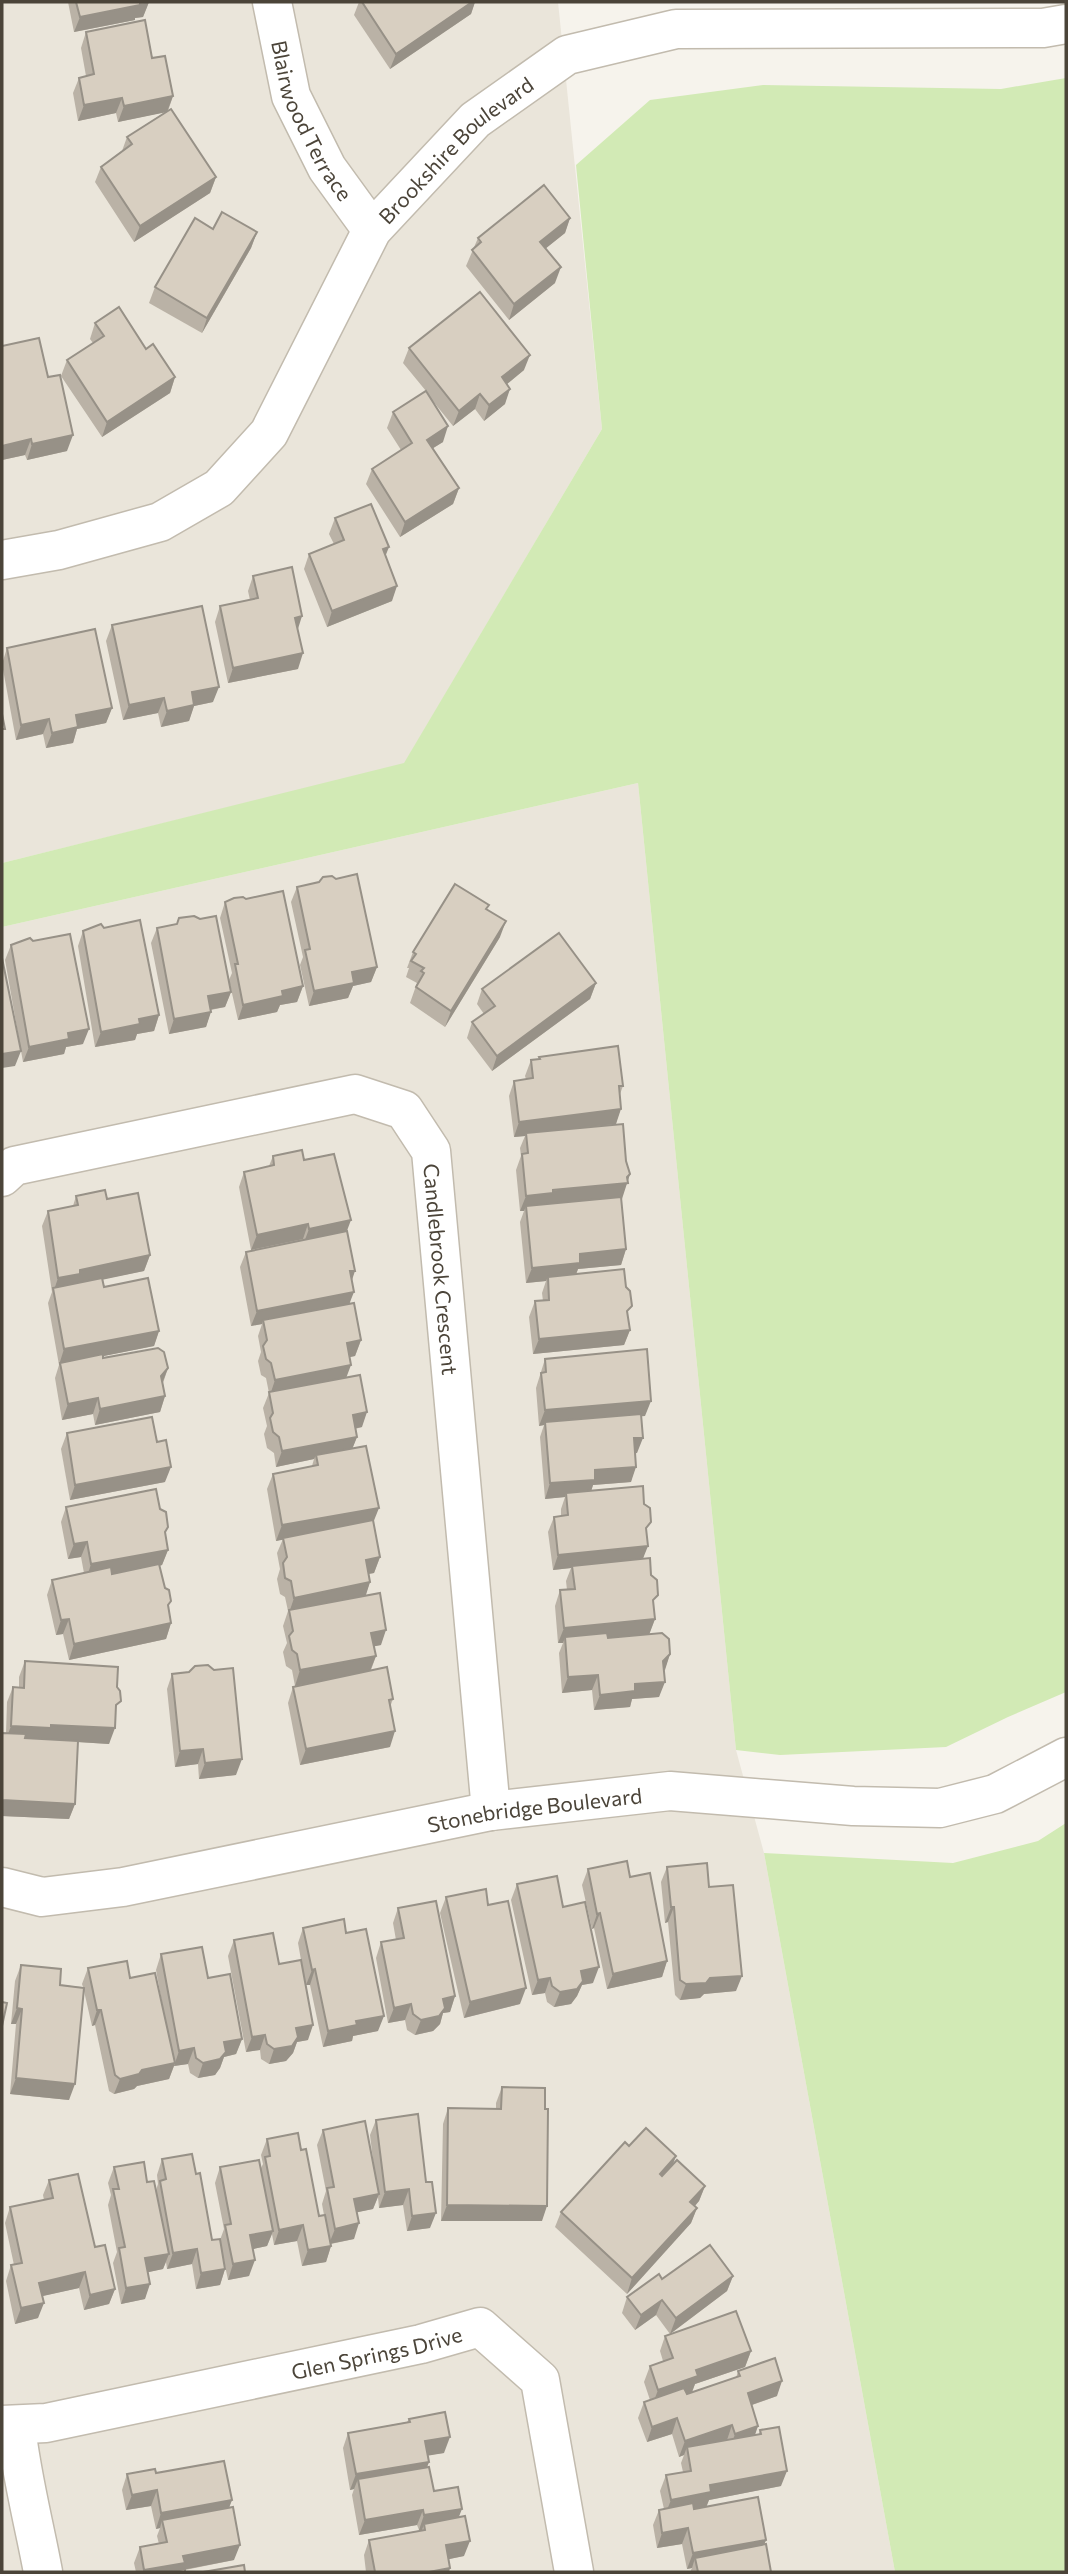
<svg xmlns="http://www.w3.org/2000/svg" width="1068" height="2574" viewBox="0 0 1068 2574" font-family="Commissioner,sans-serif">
<rect width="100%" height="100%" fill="#f6f3ec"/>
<g fill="#eae5da">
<path d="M2,2H558L602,429L404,764L2,863Z"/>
<path d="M638,783L736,1750L764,1853L895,2572H2V927Z"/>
</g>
<g fill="#d2eab5">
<path d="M1066,78V1692L1008,1717L946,1747L780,1755L736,1750L638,783L2,927V863L404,763L602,429L576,165L650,100L763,85L1001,89Z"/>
<path d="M1066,1823V2572H895L764,1853L953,1863L1038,1841Z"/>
</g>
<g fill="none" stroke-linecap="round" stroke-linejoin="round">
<defs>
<g id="minor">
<path id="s1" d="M272,2L291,96L327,168L372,230"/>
<path id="s2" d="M2,1177L14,1166L355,1094L404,1110L431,1151L491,1811"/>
<path id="s3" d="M2,2425L46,2423L421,2344L480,2327L540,2380L574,2572"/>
<path d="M16,2426C21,2475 34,2523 43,2572"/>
</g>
<g id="tertiary">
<path id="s4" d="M2,560L59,550L160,522L219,488L269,433L372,230L475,120L567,55L676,29L1043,28L1066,24"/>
<path id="s5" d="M2,1887L42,1897L123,1887L491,1811L670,1791L853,1806L940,1808L995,1794L1066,1757"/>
</g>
</defs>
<use href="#minor" stroke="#c2bbae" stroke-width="41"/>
<use href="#tertiary" stroke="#c2bbae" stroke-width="41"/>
<use href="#minor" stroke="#fff" stroke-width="38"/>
<use href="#tertiary" stroke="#fff" stroke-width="38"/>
</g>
<g fill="#bab2a6">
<path d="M68,2H149L143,17L135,18V20L74,32Z"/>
<path d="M359,2H475L471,14L390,69L354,15Z"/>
<path d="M86,32L152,58L173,96L168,111L216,177L210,193L134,242L95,182L101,167L122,151L127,137L165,112L118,122L116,113L78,121L73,93L79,78L86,76L81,48Z"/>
<path d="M570,218L565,233L546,248L555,283L509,320L466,266L478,238Z"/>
<path d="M213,229L257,232L251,248L202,333L149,303L155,287Z"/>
<path d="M95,323L146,349L175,377L170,393L102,437L61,376L67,360L93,343L90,339Z"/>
<path d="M2,346L48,377L67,451L27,460L25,455L2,460Z"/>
<path d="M409,348L524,370L507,384L505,404L484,421L475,409L453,426L428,395L443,442L433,448L459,488L453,504L400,537L366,484L372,469L401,450L387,428L393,412L426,391L403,363Z"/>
<path d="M335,518L392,601L327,627L304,569L309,554L334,544L329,534Z"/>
<path d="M253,576L298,629V669L228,683L215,622L220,606L250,600L248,591Z"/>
<path d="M112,625L213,702L194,706L189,721L161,727L158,713L123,720L106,641Z"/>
<path d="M7,648L112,708L106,723L77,729L73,743L46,748L43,734L16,740L2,664Z"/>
<path d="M297,887L377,967L371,982L353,986L348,998L309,1006L300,965L303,957L291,902Z"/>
<path d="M246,899L303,986L297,1002L280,1005L277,1012L238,1020L229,980L232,973L220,918L225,902Z"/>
<path d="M104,928L159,1015L154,1031L137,1034L135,1040L95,1047L78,946L83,931Z"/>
<path d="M157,928L231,992L225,1007L211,1010L206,1027L169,1034L151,943Z"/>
<path d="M500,937L445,1027L410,1003L417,983L406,977L409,968H407L413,952Z"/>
<path d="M33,941L83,1044L66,1047L64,1054L23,1062L5,960L11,945Z"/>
<path d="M596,983L590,999L492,1071L467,1038L472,1022L484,1014L477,1004L482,989Z"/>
<path d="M539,1057L623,1086L620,1094L616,1124L630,1174L621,1199L626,1249L621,1265L578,1269L576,1275L628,1317L630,1330L624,1345L533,1354L529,1317L535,1301H543L542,1293L546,1281L526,1283L520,1222L524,1211H520L516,1170L521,1156L520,1148L525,1136L514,1137L509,1096L514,1081L526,1079L525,1076L531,1060L539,1059Z"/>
<path d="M273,1156L304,1160L347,1231L352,1280L350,1304L361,1340L355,1356L349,1357L346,1377L362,1427L355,1429L357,1437L352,1449L373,1523L380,1557L374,1573L369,1574L370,1582L365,1596L381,1645L374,1646L376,1656L371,1670L393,1699L390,1707V1747L300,1765L288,1703L293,1687L339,1677L295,1686L292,1670L286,1666L283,1652L287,1643L283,1626L288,1611L285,1597L280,1594L277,1579L280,1569L277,1553L283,1539L276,1541L267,1489L273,1474L312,1466L314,1459L276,1467L274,1453L267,1448L264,1434L267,1426L263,1408L269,1393L266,1378L261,1375L258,1361L261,1352L258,1336L262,1324L251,1326L240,1267L246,1252L303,1240L251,1250L239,1187L244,1172L269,1166Z"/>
<path d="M76,1196L107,1199L150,1255L144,1271L103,1279L104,1287L159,1331L154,1346L103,1356V1358L168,1368L163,1383L165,1396L160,1412L95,1425L93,1414L62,1420L55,1378L59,1365L48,1303L52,1292L42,1226L48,1211L73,1206Z"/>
<path d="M545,1359L645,1416H641L637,1453H635L631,1482L593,1485L591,1491L647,1535L643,1559L654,1608L655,1619L649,1634L670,1654L664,1671L659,1697L632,1699L630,1707L594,1710L592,1690L562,1693L559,1653L563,1643H558L555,1606L560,1590H567L566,1581L571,1568L553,1570L548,1532L554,1517L561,1516V1509L565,1497L545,1499L540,1437L544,1425L539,1426L536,1388Z"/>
<path d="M67,1433L157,1442L165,1482L70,1500L61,1449Z"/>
<path d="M66,1507L160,1509L168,1527L165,1534L168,1550L162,1565L160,1566L171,1623L166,1639L69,1660L63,1634L56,1635L47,1595L52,1580L84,1573L81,1557L68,1559L61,1522Z"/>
<path d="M25,1661L115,1715L109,1744L78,1742L75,1804L69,1819L2,1816V1733H6L7,1702L13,1687H19V1677Z"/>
<path d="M172,1674L236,1775L199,1779L198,1764L175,1767L167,1689Z"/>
<path d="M667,1867L709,1887L736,1991L704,1994L700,1998L680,2000L675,1995L668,1922L665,1923L661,1882Z"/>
<path d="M588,1869L630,1877L667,1961L662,1977L607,1989L594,1928L592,1929L582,1885Z"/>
<path d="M517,1884L563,1907L593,1983L582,1985L577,1996L571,2004L554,2007L547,2002L545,1993L532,1995L511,1900Z"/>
<path d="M446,1897L488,1905L520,2004L464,2018L440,1913Z"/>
<path d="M398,1908L455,1996L450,2012L443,2013L440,2024L433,2031L415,2035L407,2030L405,2020L388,2023L376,1958L381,1942L396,1940L393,1923Z"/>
<path d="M303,1928L346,1933L378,2031L353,2036L352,2041L323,2047L310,1985H306L308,2040L297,2042L293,2053L286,2061L269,2064L261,2059L260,2050L246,2052L228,1956L234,1940L279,1964L301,1960L298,1943Z"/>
<path d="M161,1954L208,1978L242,2039L236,2054L224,2057L220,2068L215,2075L198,2078L190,2073L188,2064L174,2066L169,2079L137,2086L134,2089L114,2094L109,2091L95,2025L92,2026L84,1991L69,2100L10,2094L16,2024H11L15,1981L21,1965L60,1985L83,1987L82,1984L88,1968L130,1978L165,2019L156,1970Z"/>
<path d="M502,2087L542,2221H441L443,2124L448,2108L496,2109V2103Z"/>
<path d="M376,2120L430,2228L407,2231L403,2205L379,2208L378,2197L373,2209L357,2212L354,2239L331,2244V2246L326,2262L302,2266L297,2241L274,2245L272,2234L267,2246L253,2249L249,2276L228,2280L224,2261L225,2269L220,2285L196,2289L192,2264L167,2269L166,2262L163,2269L148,2272L145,2299L121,2304L113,2263L117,2252L108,2205L111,2195L108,2183L114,2167L147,2182L156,2190L158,2184L157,2175L162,2159L196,2174L212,2240H220L224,2229L215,2183L220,2167L261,2168L263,2164L261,2155L267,2139L301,2150L319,2216L324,2215L322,2204L326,2191L317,2145L323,2130L374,2168L370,2135Z"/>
<path d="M629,2146L673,2164L705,2186L699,2201L695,2206L697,2208L691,2223L627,2294L555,2227L561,2212Z"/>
<path d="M49,2180L95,2247L115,2289L109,2304L84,2310L79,2288L42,2296L38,2318L15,2324L6,2281L11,2265H14L5,2223L10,2207L44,2200L43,2195Z"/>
<path d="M733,2276L727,2291L670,2334L656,2315L635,2330L622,2313L627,2297L662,2279Z"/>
<path d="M665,2336L751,2351L745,2367L695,2384L692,2392L687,2394L736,2378L738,2371L777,2396L752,2405L755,2435L759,2434L760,2430L781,2486L709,2500L706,2506L766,2540L764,2545L771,2572H690L692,2568L687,2569L682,2544L657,2548L653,2525L659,2510L664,2509L660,2491L666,2475L683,2472L681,2463L684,2455L679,2457L672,2434L647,2442L638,2418L644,2402L650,2400L644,2382L650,2366L663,2361L660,2351Z"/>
<path d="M409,2419L444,2453L428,2455L429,2462L427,2467L434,2491L458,2517L464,2556L449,2559V2572H366L364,2555L369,2540L422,2530H419L417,2525L359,2535L352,2495L354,2489L350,2490L343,2448L348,2433L407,2422Z"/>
<path d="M156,2473L232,2500L229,2508L234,2560L185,2570V2572H136L134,2563L140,2547L159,2544L157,2536L160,2528L156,2529L151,2506L126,2510L122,2490L127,2474Z"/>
</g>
<g fill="#979187">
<path d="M149,2L143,17L135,18V20L74,32L80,17Z"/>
<path d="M472,2H475L471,14L390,69L396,54Z"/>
<path d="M173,96L167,112L118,122L124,106Z"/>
<path d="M122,98L116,113L78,121L84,105Z"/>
<path d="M216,177L210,193L134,242L140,226Z"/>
<path d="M570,218L565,233L535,257L540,242Z"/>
<path d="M257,232L251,248L202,333L207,318Z"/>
<path d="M561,267L555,283L509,320L514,304Z"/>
<path d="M530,355L524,370L496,393L502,377Z"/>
<path d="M175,377L170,393L102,437L107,422Z"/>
<path d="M510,389L505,404L484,421L489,405Z"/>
<path d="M480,394L475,409L453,426L459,411Z"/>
<path d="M448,426L443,442L422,455L427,440Z"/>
<path d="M73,435L67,451L27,460L32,444Z"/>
<path d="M31,439L25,455L2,460V446Z"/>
<path d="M459,488L453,504L400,537L405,522Z"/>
<path d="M389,547L383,562V549Z"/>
<path d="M397,586L392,601L327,627L332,611Z"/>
<path d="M302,616L297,632L295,618Z"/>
<path d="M303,653L298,669L228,683L233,668Z"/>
<path d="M219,687L213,702L194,706L189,721L161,727L167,711L192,692Z"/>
<path d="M164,698L158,713L123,720L129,705Z"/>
<path d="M112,708L106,723L77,729L73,743L46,748L52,733L76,715Z"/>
<path d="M49,719L43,734L16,740L21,725Z"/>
<path d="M506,921L500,937L445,1027L451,1011Z"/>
<path d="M377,967L371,982L353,986L348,998L309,1006L314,991L352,972Z"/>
<path d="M596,983L590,999L492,1071L497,1056Z"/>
<path d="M303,986L297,1002L280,1005L277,1012L238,1020L243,1005L282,991Z"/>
<path d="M231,992L225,1007L202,1011L208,996Z"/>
<path d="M211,1012L206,1027L169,1034L174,1019Z"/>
<path d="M159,1015L154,1031L137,1034L135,1040L95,1047L101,1032L139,1019Z"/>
<path d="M89,1029L83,1044L66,1047L64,1054L23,1062L29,1047L68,1033Z"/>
<path d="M21,1051L15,1066L2,1068V1054Z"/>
<path d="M621,1109L616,1124L526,1133L525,1136L514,1137L519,1122Z"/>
<path d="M630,1174L622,1199L549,1206H526L524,1211H520L526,1196L627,1177Z"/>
<path d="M351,1220L345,1236L303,1245L309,1229Z"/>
<path d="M308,1224L303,1239L251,1250L257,1235Z"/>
<path d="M626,1249L621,1265L578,1269L574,1279L548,1277L546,1281L526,1283L532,1268L580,1254Z"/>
<path d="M150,1255L144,1271L54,1290L58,1278L80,1270Z"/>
<path d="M350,1271H355L350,1286Z"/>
<path d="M354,1292L348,1307L263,1320L262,1324L251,1326L257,1311Z"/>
<path d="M630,1330L624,1345L533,1354L539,1339Z"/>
<path d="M159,1331L154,1346L59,1365L64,1349Z"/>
<path d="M361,1340L355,1356L341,1359L347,1343Z"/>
<path d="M351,1365L345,1381L270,1395L275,1380Z"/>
<path d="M168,1368L162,1384L161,1376Z"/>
<path d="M165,1396L160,1412L95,1425L100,1409Z"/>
<path d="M98,1398L93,1414L62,1420L68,1404Z"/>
<path d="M651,1401L645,1416L545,1425V1422L544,1425L539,1426L545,1410Z"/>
<path d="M367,1412L362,1427L347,1430L353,1415Z"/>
<path d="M357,1437L351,1452L316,1455L314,1459L276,1467L282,1451Z"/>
<path d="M634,1438H643L637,1453L628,1454Z"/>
<path d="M171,1467L165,1482L70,1500L75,1485Z"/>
<path d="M636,1467L631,1482L593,1485L590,1495L566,1493L565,1497L545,1499L550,1483L595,1470Z"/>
<path d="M379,1508L373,1523L276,1541L282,1525Z"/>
<path d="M87,1542L81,1557L68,1559L74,1544Z"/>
<path d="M648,1546L642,1561L572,1566L571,1568L553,1570L558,1555Z"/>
<path d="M168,1550L162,1565L86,1580L91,1564Z"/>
<path d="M380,1557L374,1573L361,1575L366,1560Z"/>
<path d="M370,1582L365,1598L289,1613L294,1598Z"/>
<path d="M69,1619L63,1634L56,1635L61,1620Z"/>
<path d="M655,1619L649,1635L565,1642V1637L563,1643H558L564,1628Z"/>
<path d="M171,1623L166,1639L69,1660L74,1644Z"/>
<path d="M386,1630L381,1645L366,1648L371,1633Z"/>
<path d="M670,1654L665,1670L657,1677L663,1661Z"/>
<path d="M376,1656L370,1671L295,1686L300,1670Z"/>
<path d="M598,1675L592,1690L562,1693L568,1677Z"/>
<path d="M665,1682L659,1697L632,1699L630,1707L594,1710L600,1695L635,1684Z"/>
<path d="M51,1725L115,1728L109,1744L46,1740L5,1742L11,1726Z"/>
<path d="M395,1731L390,1747L300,1765L306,1749Z"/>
<path d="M203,1749L198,1764L175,1767L180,1751Z"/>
<path d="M242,1759L236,1775L199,1779L205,1763Z"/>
<path d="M2,1800L75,1804L69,1819L2,1816Z"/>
<path d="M671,1907H674L668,1922L665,1923Z"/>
<path d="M600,1913L594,1928L592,1929L597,1914Z"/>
<path d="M667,1961L662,1977L607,1989L613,1974Z"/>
<path d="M599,1967L593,1983L582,1985L577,1996L571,2004L554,2007L560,1992L581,1971Z"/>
<path d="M315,1969L310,1985H306L312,1970Z"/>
<path d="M742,1976L736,1991L704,1994L700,1998L680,2000L686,1984L710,1978Z"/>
<path d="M550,1978L545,1993L532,1995L538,1980Z"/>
<path d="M526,1988L520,2004L464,2018L470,2002Z"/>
<path d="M455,1996L450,2012L443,2013L440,2024L433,2031L415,2035L421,2020L443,1999Z"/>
<path d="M411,2004L405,2020L388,2023L394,2008Z"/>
<path d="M17,2008L22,2009L16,2024H11Z"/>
<path d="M97,2010H101L95,2025L92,2026Z"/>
<path d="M384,2016L378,2031L353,2036L352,2041L323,2047L328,2031L356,2021Z"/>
<path d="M313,2025L308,2040L297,2042L293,2053L286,2061L269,2064L274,2049L296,2028Z"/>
<path d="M265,2035L260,2050L246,2052L252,2037Z"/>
<path d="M242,2039L236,2054L224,2057L220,2068L215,2075L198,2078L203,2063L224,2042Z"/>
<path d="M194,2048L188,2064L174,2066L179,2051Z"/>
<path d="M175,2063L169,2079L137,2086L134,2089L114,2094L120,2079L142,2070Z"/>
<path d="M16,2078L75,2084L69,2100L10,2094Z"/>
<path d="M676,2156L670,2172L654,2189L660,2174Z"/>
<path d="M705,2186L699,2201L685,2217L690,2202Z"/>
<path d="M409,2189L403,2205L379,2208L385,2192Z"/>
<path d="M379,2194L373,2209L349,2214L354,2199Z"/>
<path d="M447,2205L547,2206L542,2221H441Z"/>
<path d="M697,2208L691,2223L627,2294L632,2278Z"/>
<path d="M436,2213L430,2228L407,2231L412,2216Z"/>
<path d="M359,2223L354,2239L329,2244L335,2229Z"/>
<path d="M303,2225L297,2241L274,2245L279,2230Z"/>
<path d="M273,2231L267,2246L244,2251L250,2235Z"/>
<path d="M331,2246L326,2262L302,2266L308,2250Z"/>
<path d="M197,2249L192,2264L167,2269L173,2253Z"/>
<path d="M169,2254L163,2269L140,2274L145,2258Z"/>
<path d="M255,2260L249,2276L228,2280L233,2264Z"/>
<path d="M225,2269L220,2285L196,2289L201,2273Z"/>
<path d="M85,2272L79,2288L34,2298L39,2283Z"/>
<path d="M733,2276L727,2291L670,2334L676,2318Z"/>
<path d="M150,2284L145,2299L121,2304L126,2288Z"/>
<path d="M115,2289L109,2304L84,2310L90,2295Z"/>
<path d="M662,2300L656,2315L635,2330L641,2315Z"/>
<path d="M44,2303L38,2318L15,2324L21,2308Z"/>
<path d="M751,2351L745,2367L695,2384L692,2392L652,2406L658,2390L696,2370Z"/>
<path d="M782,2381L777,2396L743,2408L748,2393Z"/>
<path d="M677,2418L672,2434L647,2442L652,2427Z"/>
<path d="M732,2425L727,2440L687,2447L684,2455L679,2457L685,2441Z"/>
<path d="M758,2426L753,2441L730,2449L735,2434Z"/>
<path d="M450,2437L444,2453L420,2457L425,2441Z"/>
<path d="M429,2462L423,2477L358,2479L354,2489L350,2490L356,2474Z"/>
<path d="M787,2471L781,2486L709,2500L706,2508L665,2515L671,2500L710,2485Z"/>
<path d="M157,2490L151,2506L126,2510L132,2495Z"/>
<path d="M232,2500L226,2515L162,2520L160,2528L156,2529L161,2513Z"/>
<path d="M462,2509L456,2524H424L422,2530H419L424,2515Z"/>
<path d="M423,2510L417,2525L359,2535L365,2520Z"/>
<path d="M688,2528L682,2544L657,2548L662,2533Z"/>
<path d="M766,2540L760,2555L695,2558L692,2568L687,2569L693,2553Z"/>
<path d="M470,2541L464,2556L440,2561L446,2545Z"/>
<path d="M240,2545L234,2560L182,2570L181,2572H144V2570L183,2556Z"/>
<path d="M450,2568L449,2572H429Z"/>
</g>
<g fill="#d8cfc1" stroke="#979187" stroke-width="2">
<path d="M76,2H146L140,3V5L80,17Z"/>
<path d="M362,2H472L396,54Z"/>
<path d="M145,20L152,58L165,56L173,96L124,106L122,98L84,105L79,78L94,74L86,32Z"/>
<path d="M171,109L216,177L140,226L101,167L132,144L127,137Z"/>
<path d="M544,185L570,218L540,242L561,267L514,304L472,250L481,242L478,238Z"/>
<path d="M222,212L257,232L207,318L155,287L195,218L213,229Z"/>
<path d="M480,292L530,355L502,377L510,389L489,405L480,394L459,411L409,348Z"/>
<path d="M119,307L146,349L153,344L175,377L107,422L67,360L104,336L95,323Z"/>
<path d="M39,338L48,377L60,375L73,435L32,444L31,439L2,446V346Z"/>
<path d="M426,391L448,426L427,440L459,488L405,522L372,469L412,443L393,412Z"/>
<path d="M371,504L389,547L383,549L397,586L332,611L309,554L344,540L335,518Z"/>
<path d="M292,567L302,616L295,618L303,653L233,668L220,606L258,598L253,576Z"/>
<path d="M202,606L219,687L192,692L194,705L167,711L164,698L129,705L112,625Z"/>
<path d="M95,629L112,708L76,715L78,727L52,733L49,719L21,725L7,648Z"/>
<path d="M2,714L5,729H2Z"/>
<path d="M357,874L377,967L352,972L354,983L314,991L305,950L310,949L297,887L319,882L323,877L332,876L336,879Z"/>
<path d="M455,884L489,905L486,909L506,921L451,1011L416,987L424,973L421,971L424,968L411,961L416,954L413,952Z"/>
<path d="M283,891L303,986L282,991L283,996L243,1005L235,964H238L225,902L234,898L243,897L246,899Z"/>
<path d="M194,916L200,919L216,916L231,992L208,996L211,1012L174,1019L157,928L177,924L179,918Z"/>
<path d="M140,920L159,1015L139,1019L140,1024L101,1032L83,931L101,924L104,928Z"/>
<path d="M559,933L596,983L497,1056L472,1022L495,1006L482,989Z"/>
<path d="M70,934L89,1029L68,1033L69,1039L29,1047L11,945L30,938L33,941Z"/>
<path d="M2,958L21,1051L2,1054Z"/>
<path d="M618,1046L623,1086H619L621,1109L519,1122L514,1081L533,1078L531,1060L540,1059L539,1057Z"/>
<path d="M623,1124L626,1161L630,1174L627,1177L628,1183L553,1190V1193L526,1196L522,1154L528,1153L526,1133Z"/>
<path d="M302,1150L304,1160L334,1154L351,1220L309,1229L308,1224L257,1235L244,1172L274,1165L273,1156Z"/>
<path d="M105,1190L107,1199L138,1193L150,1255L80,1270V1274L58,1278L48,1211L78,1205L76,1196Z"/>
<path d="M621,1197L626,1249L580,1254V1263L532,1268L526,1206Z"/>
<path d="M347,1231L355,1271H350L354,1292L257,1311L246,1252Z"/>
<path d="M624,1269L626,1287L630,1291L632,1306L627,1311L630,1330L539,1339L535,1301L549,1300L548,1277Z"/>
<path d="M102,1278L104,1287L148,1278L159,1331L64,1349L53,1288Z"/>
<path d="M354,1303L361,1340L347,1343L351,1365L275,1380L271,1363L266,1359L263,1346L267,1340L263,1320Z"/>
<path d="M158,1348L164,1352L168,1368L161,1376L165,1396L100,1409L98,1398L68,1404L60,1363L103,1354V1358Z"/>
<path d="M647,1349L651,1401L545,1410L541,1373L546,1372L545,1359Z"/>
<path d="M360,1375L367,1412L353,1415L357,1437L282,1451L279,1437L273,1432L270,1418L273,1413L269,1392Z"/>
<path d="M641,1414L643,1438H634L636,1467L595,1470V1480L550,1483L545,1422Z"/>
<path d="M152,1417L157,1442L166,1440L171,1467L75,1485L67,1433Z"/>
<path d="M366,1446L379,1508L282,1525L273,1474L318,1465L316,1455Z"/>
<path d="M643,1486L644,1504L650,1508L651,1522L646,1528L648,1546L558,1555L554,1517L568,1515L566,1493Z"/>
<path d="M156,1489L160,1509L166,1512L168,1527L165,1532L168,1550L91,1564L87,1542L74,1544L66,1507Z"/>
<path d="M373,1520L380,1557L366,1560L370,1582L294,1598L291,1581L285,1578L283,1563L287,1557L283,1538Z"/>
<path d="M650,1558L651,1575L657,1580L658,1595L653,1600L655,1619L564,1628L560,1590L575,1589L572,1566Z"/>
<path d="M159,1564L165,1588L169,1590L171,1601L168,1605L171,1623L74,1644L69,1619L61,1620L52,1580L111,1567L112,1574Z"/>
<path d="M380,1593L386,1630L371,1633L376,1656L300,1670L297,1654L292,1650L289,1636L293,1631L289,1610Z"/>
<path d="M607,1633L608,1638L662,1633L669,1639L670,1654L663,1661L665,1682L635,1684V1691L600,1695L598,1675L568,1677L565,1637Z"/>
<path d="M25,1661L118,1667L117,1687L120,1691L121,1701L116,1705L115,1728L51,1725V1728L11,1726L13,1687L24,1688Z"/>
<path d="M208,1665L214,1670L233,1668L242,1759L205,1763L203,1749L180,1751L172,1674L189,1672L195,1666Z"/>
<path d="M387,1667L393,1699L389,1700L395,1731L306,1749L293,1687Z"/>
<path d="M2,1733L26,1734L25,1738L78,1741L75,1804L2,1800Z"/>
<path d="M627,1861L630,1877L650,1873L667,1961L613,1974L600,1913L597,1914L588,1869Z"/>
<path d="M707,1863L709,1887L733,1885L742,1976L710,1978L706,1983L686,1984L680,1980L674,1907H671L667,1867Z"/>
<path d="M557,1876L563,1907L585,1902L599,1967L581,1971L583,1981L577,1989L560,1992L552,1986L550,1978L538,1980L517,1884Z"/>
<path d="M486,1889L488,1905L508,1901L526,1988L470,2002L446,1897Z"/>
<path d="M436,1901L455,1996L443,1999L445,2008L439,2016L421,2020L413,2014L411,2004L394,2008L381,1942L404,1938L398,1908Z"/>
<path d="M344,1919L346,1933L366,1929L384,2016L356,2021L357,2025L328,2031L315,1969L312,1970L303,1928Z"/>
<path d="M273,1933L279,1964L301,1960L313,2025L296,2028L298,2037L292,2046L274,2049L267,2044L265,2035L252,2037L234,1940Z"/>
<path d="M202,1947L208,1978L230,1974L242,2039L224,2042L226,2052L220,2059L203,2063L196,2058L194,2048L179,2051L161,1954Z"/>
<path d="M127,1961L130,1978L155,1973L175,2063L142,2070L139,2074L120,2079L115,2075L101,2010H97L88,1968Z"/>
<path d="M21,1965L61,1969L60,1985L84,1988L75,2084L16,2078L22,2009L17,2008Z"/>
<path d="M2,2002L7,2003L2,2026Z"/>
<path d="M502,2087L545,2088V2109H548L547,2206L447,2205L448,2108L501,2109Z"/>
<path d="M418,2114L426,2182H432L436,2213L412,2216L409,2189L385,2192L376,2120Z"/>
<path d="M365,2121L379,2194L354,2199L359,2223L335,2229L327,2188L334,2187L323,2130Z"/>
<path d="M646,2128L676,2156L660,2174L662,2176L677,2160L705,2186L690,2202L697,2208L632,2278L561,2212L625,2142L629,2146Z"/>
<path d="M298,2133L301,2150L306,2149L319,2216L325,2215L331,2246L308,2250L303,2225L279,2230L265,2157L270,2156L267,2139Z"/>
<path d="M192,2154L196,2174L200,2173L212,2240L220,2239L225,2269L201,2273L197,2249L173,2253L160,2181L166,2179L162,2159Z"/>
<path d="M259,2160L273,2231L250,2235L255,2260L233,2264L225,2225L231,2224L220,2167Z"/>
<path d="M144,2162L147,2182L154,2181L169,2254L145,2258L150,2284L126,2288L119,2248L125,2247L113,2189H119L114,2167Z"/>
<path d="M78,2174L95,2247L105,2245L115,2289L90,2295L85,2272L39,2283L44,2303L21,2308L11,2265L22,2263L10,2207L53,2198L49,2180Z"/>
<path d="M710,2245L733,2276L676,2318L662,2300L641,2315L627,2297L659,2274L662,2279Z"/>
<path d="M736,2311L751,2351L696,2370L698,2376L658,2390L650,2366L673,2358L665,2336Z"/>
<path d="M775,2358L782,2381L748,2393L758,2426L735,2434L732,2425L685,2441L677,2418L652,2427L644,2402L684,2388L687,2394L740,2376L738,2371Z"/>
<path d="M445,2412L450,2437L425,2441L429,2462L356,2474L348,2433L410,2422L409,2419Z"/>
<path d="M779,2427L787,2471L710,2485L711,2492L671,2500L666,2475L691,2471L687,2447L761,2434L760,2430Z"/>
<path d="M224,2461L232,2500L161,2513L157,2490L132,2495L127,2474L155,2469L156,2473Z"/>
<path d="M429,2467L434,2491L458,2487L462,2509L424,2515L423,2510L365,2520L358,2479Z"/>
<path d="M758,2497L766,2540L693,2553L688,2528L662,2533L659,2510L693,2503L694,2509Z"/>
<path d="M233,2507L240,2545L183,2556L185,2563L144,2570L140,2547L167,2542L162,2520Z"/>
<path d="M465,2516L470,2541L446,2545L450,2568L429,2572H375L369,2540L425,2530L424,2524Z"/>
<path d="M766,2544L771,2572H698L695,2558Z"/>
<path d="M244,2565L245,2572H203Z"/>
<path d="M185,2569V2572H169Z"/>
</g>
<g text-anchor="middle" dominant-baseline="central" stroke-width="5" stroke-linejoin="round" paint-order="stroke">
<g font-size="21" fill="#4b4439" stroke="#fff">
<text stroke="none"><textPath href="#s1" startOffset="126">Blairwood Terrace</textPath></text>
<text stroke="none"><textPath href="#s4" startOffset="649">Brookshire Boulevard</textPath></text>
<text stroke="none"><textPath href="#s2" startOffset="584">Candlebrook Crescent</textPath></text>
<text stroke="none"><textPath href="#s5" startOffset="542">Stonebridge Boulevard</textPath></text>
<text stroke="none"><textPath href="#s3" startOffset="382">Glen Springs Drive</textPath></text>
</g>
</g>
<rect width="1068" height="2574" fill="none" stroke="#4b4439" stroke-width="7"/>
</svg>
